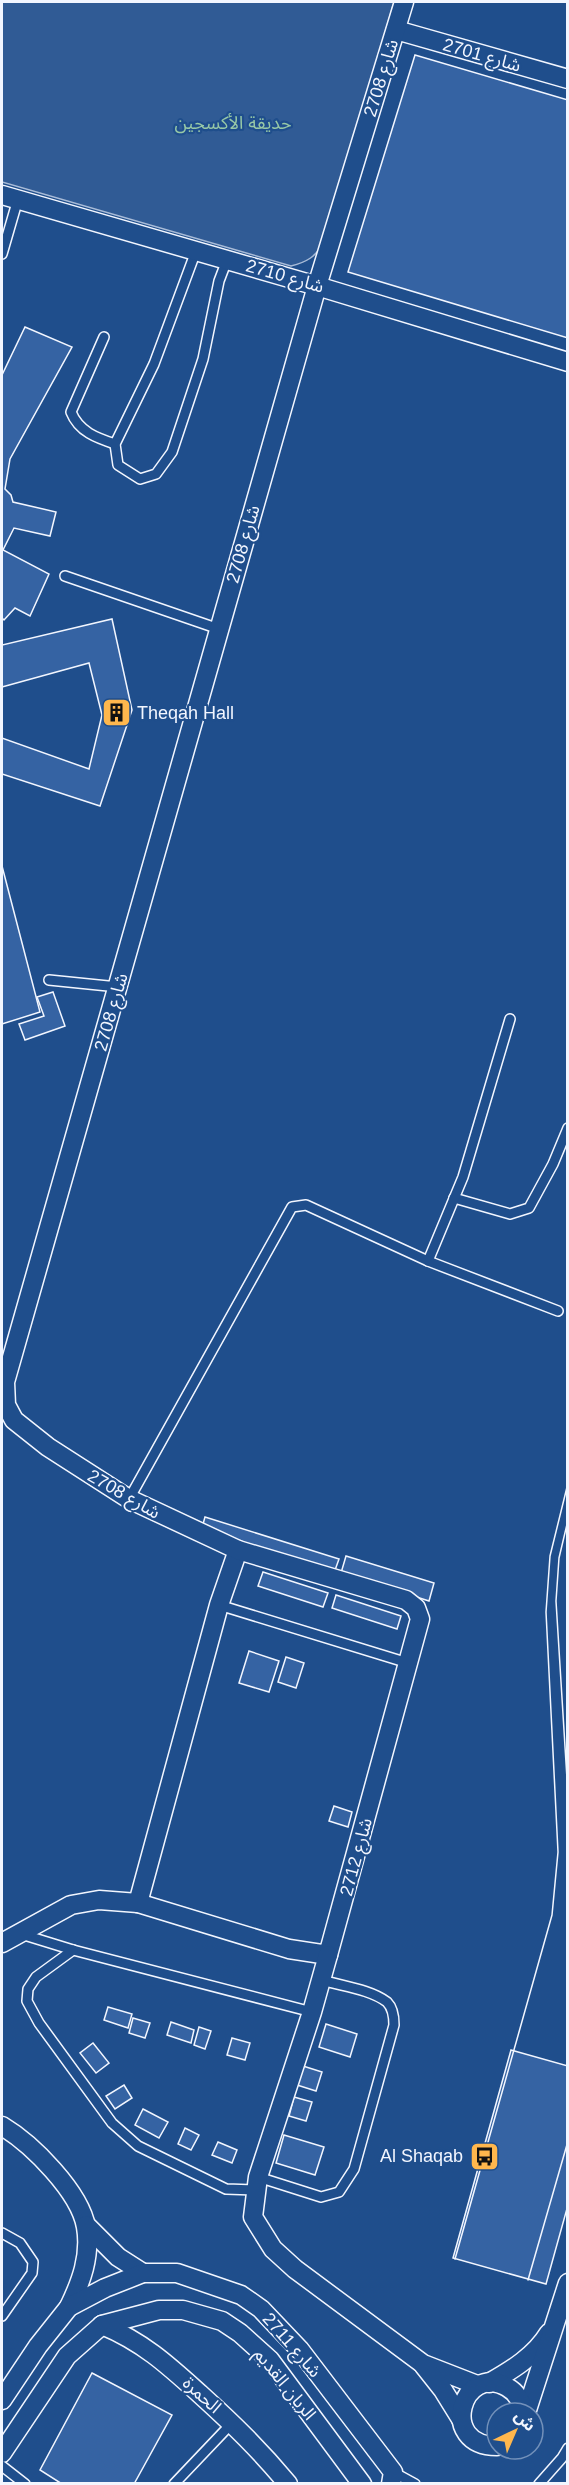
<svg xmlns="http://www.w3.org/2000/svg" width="569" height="2485" viewBox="0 0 569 2485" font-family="Arial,'Noto Sans Arabic',sans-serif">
<rect width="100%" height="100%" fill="#1f4e8c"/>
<path fill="#305b95" stroke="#a8bbd7" stroke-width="1.5" d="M2,2H394L324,243C315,257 307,262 291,266L2,182Z"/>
<g fill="#3563a3" stroke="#f2f6ff" stroke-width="1.5">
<path d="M415,55L568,100V338L348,272Z"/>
<path d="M25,327L72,347L10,459L5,489L11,495L13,502L56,512L50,536L14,528L3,550L49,574L30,616L15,608L4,620L2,618V375Z"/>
<path d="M112,619L132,710L100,806L2,774V738L89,769L102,715L89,663L2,687V645Z"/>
<path d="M2,866L40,1012L2,1024Z"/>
<path d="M53,992L65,1026L25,1040L19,1024L44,1016L37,997Z"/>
<path d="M205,1517L339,1559L334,1573L201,1531Z"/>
<path d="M346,1556L434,1583L429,1601L341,1573Z"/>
<path d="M263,1572L328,1593L323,1607L258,1586Z"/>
<path d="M336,1595L401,1616L397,1629L332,1608Z"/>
<path d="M249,1651L279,1661L269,1692L239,1683Z"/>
<path d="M286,1657L304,1663L296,1688L278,1682Z"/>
<path d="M334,1806L352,1812L348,1827L329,1821Z"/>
<path d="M108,2007L132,2014L128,2028L104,2020Z"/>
<path d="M133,2018L150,2023L145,2038L129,2033Z"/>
<path d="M171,2022L194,2030L191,2043L167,2035Z"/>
<path d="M326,2024L357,2034L350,2057L319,2047Z"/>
<path d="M199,2027L211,2031L205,2049L194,2045Z"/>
<path d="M232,2038L250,2043L245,2060L227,2055Z"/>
<path d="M93,2043L109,2063L96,2073L80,2053Z"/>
<path d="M511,2050L568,2066V2205L546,2284L453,2258Z"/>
<path d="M303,2066L322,2072L316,2091L297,2085Z"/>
<path d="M124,2085L132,2098L115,2109L106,2096Z"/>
<path d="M294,2097L312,2102L306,2121L289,2116Z"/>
<path d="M143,2109L168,2122L159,2138L135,2125Z"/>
<path d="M185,2128L199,2135L191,2150L178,2144Z"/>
<path d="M284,2135L324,2147L315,2175L276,2163Z"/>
<path d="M218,2142L237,2150L232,2163L212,2155Z"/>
<path d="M92,2373L172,2415L134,2484H62L40,2470Z"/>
</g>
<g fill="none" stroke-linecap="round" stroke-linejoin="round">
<defs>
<g id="service">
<path d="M196,251L154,364L115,444L118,465L140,479L156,474L172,452L203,359L219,281L227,260"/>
<path d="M2,254L18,199"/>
<path d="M104,337L71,412C79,432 97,438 115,444"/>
<path d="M65,576L219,629"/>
<path d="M49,980L118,987"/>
<path d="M454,1198L510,1214L529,1208L553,1164L568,1128"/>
<path d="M428,1261L463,1177L510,1019"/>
<path d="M129,1499L292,1207L306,1205L428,1261L558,1311"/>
<path d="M219,1605L408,1663"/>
<path d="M21,1934L73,1950L312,2012"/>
<path d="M73,1950L36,1977L28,1989L27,2001L39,2023L112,2123L138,2146L226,2189L255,2190"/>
<path d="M258,2177L321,2197L339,2192L354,2169L394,2025C394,2016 393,2008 387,2002C370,1989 341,1986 322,1980"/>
<path d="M2,2233L20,2243L33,2262L32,2273L2,2316"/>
<path d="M2,2466L25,2484"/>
<path d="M393,2472L415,2484"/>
<path d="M174,2484L232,2423"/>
<path d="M539,2484L562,2458L568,2448"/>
</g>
<g id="minor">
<path d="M396,30L568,79"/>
<path d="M2,195L317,286L568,362"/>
<path d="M138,1903L219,1605L238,1550"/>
<path d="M2,1943L71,1905L99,1900L138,1903L289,1949L328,1955L420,1619L416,1608L406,1600L238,1550L129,1499L48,1447L14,1420L6,1405L5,1382L317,286L404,2"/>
<path d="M328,1955L312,2012L258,2177L253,2217L273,2249L295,2269L423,2364L477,2385"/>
<path d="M2,2126C32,2144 80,2192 86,2227C91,2256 81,2282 69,2307"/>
<path d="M86,2225L118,2257L143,2273"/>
<path d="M102,2325C143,2342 168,2365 200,2394C233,2424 259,2449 288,2484"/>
<path d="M424,2366L443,2390L461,2419"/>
<path d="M489,2383C512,2370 535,2356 549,2333"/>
<path d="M2,2400L38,2346L69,2307L105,2288L143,2273H177L241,2295L261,2309L300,2350L393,2472L391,2484"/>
<path d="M526,2413L568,2283"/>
<path d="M497,2446C437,2446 462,2362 507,2387C518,2393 522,2402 524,2413"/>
<path d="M2,2453L67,2356L102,2325L159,2310H183L222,2321L240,2333L270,2360L362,2484"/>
</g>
</defs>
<use href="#service" stroke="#f2f6ff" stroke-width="12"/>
<use href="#minor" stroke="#f2f6ff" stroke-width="21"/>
<use href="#service" stroke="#1f4e8c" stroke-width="9"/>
<use href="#minor" stroke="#1f4e8c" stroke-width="18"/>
<g stroke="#f2f6ff" stroke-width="1.5">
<path d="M568,1520L559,1558L556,1601L568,1795"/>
<path d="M455,2259L552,1915L558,1852L546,1612L550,1556L568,1483"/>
<path d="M528,2280L568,2141"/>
</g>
</g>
<defs>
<symbol id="building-square" viewBox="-11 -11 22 22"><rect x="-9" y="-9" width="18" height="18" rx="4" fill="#ffb74d" stroke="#1f4e8c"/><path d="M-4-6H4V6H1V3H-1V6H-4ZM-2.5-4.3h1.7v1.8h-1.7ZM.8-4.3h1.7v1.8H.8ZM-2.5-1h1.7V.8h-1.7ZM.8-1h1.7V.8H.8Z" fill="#111"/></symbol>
<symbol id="bus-square" viewBox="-11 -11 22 22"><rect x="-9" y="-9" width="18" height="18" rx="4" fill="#ffb74d" stroke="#1f4e8c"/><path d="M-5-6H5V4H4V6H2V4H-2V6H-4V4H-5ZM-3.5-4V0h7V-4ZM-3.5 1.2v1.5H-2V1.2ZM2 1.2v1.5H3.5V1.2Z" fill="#111"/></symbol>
</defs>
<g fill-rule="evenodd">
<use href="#building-square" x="100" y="696" width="33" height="33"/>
<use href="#bus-square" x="468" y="2140" width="33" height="33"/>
</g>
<g text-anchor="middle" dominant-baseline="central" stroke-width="4.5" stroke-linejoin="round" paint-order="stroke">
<g font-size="18" fill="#f2f6ff" stroke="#1f4e8c">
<text transform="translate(482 55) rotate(16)">شارع 2701</text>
<text transform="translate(381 78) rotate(-73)">شارع 2708</text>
<text transform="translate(285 276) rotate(16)">شارع 2710</text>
<text transform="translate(243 544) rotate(-74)">شارع 2708</text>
<text transform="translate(111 1012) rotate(-74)">شارع 2708</text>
<text transform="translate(124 1494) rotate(30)">شارع 2708</text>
<text transform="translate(356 1857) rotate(-75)">شارع 2712</text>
<text transform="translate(292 2345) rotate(49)">شارع 2711</text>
<text transform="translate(285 2384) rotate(51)">الريان القديم</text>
<text transform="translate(202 2395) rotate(42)">الحمرة</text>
</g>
<g font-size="18" fill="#97c8a6" stroke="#1f4e8c">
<text x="233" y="123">حديقة الأكسجين</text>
</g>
<g font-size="18" fill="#f2f6ff" stroke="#1f4e8c" text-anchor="start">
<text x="137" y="713">Theqah Hall</text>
<text x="463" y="2156" text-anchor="end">Al Shaqab</text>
</g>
</g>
<rect width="569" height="2485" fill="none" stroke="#f2f6ff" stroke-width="6"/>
<g transform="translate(515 2431) rotate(44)"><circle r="28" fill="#1f4e8c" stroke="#7391ba" stroke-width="1.5"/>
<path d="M0-4.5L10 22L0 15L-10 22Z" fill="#ffb74d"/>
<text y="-9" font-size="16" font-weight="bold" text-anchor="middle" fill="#f2f6ff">ش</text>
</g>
</svg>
